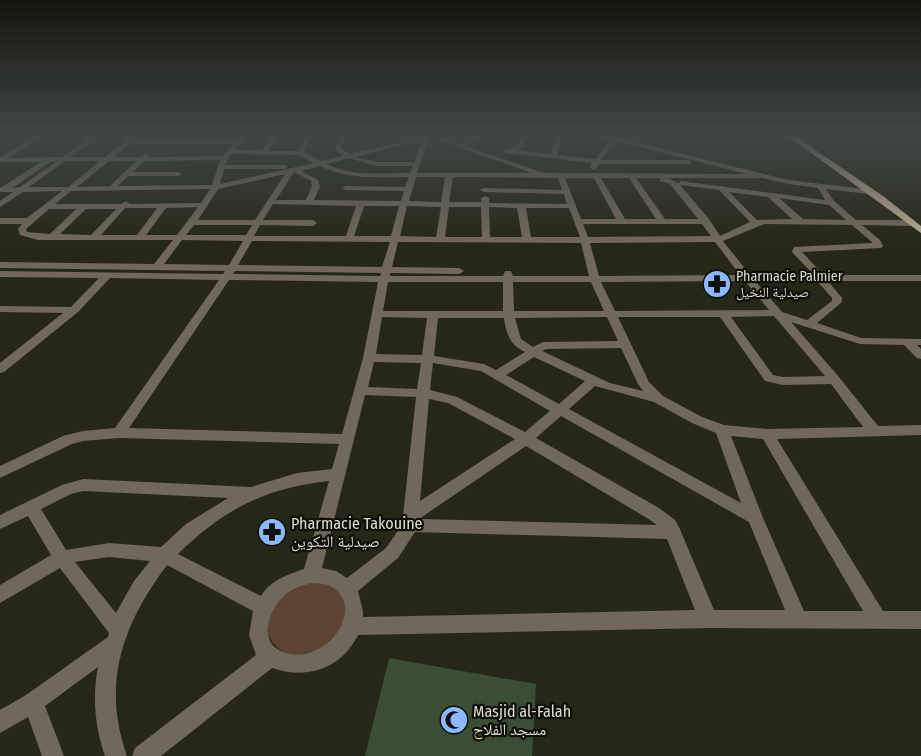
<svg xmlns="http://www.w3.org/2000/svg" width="921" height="756" viewBox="0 0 921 756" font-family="'Fira Sans Condensed','Noto Naskh Arabic',sans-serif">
<rect width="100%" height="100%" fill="#262717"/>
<path fill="#5c4334" d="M326,581L346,597L345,626L321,650L298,655L288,654L279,649L272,642L268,634V615L272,605L296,583Z"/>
<path fill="#394e35" d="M389,658L536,684L532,756H365Z"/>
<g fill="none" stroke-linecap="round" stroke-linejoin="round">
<g fill="#70685b" fill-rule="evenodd">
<path d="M35,136H43L8,158L62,157L92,136H99L71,157H105L132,136H139L135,140H238L241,136H248L235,150H262L274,136H280L268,151H298L306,136H312L304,152L321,161L343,156L336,150L335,146L342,136H348L341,148L350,154L419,138V140L356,157L376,162H414L423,139L426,137L429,139L417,173H532L436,139L439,137L459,144L474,136H482L465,146L544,173L747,174L616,141L601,160H689L692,162L689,164H599L596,169L594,170L590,168L592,163L506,153L503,151L517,145L522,136H528L523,146L518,150L551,154L555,136H561L558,155L595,159L611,140L601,136H620L619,138L788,180L872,190L873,192L869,194L826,189L834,201L856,220H911L915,223L911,226L862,225L880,240L883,246L881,248L802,252L818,269V273H812L792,252L794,247L873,243L852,225L764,224L723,241L750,275H921V281H828L842,298V302L817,323L861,338L921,339V345H917L921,349V359L917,358L904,345L860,344L791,322L839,377L878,426L921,425V435L777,439L883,611H921V629L708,628L358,635C341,669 307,680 272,668L161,756H132L135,748L256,655L249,635L253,611L167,565C123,624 101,683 127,756H105C95,727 92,697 98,667L45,706L64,756H42L28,717L0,733V710L26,695L108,637L109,633L60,568L0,603V585L51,555L28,516L0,529V515L62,485L83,479L251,487L297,473L332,469L339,444L119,438L83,441L72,444L0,478V466L63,436L83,431L115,428L219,280L110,278L78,312L4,372L0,373V363L63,313L0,312V306L71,307L99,278L0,277V271L223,274L225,271L0,268V262L154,264L173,240H38L20,235L18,229L22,224H0V218H27L62,191L23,192L0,207V201L13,192H0V188L41,162H0V157ZM130,144H234L222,156L148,157L149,155L146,153L140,157H114ZM231,154L299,155L314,163L220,184L224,169H284L288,167L284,165H225ZM349,158L376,166H413L410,173C382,173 352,177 327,164ZM220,160L212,185L118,186L128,176H178L182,174L178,172H133L144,161ZM65,161H100L68,187H29ZM109,161H136L110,186L77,187ZM50,162H56L20,187L13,188ZM320,166C348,180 378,177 409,177L405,187L346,186L342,188L346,190L404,191L401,201L314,200L320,186L318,180L301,171ZM294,172L311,181L312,186L306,200H276ZM285,174L255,220H198L218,189ZM416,177H445L441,202L409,201ZM453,177L558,178L562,190L484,188L480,190L484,192L564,194L567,204L489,203V198L485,196L481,198V202H449ZM565,178H594L616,219H581ZM601,178H629L656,219H625ZM636,178H660V181L670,184L698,219H665ZM667,178H763L788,184L818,188L825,200L681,181L678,183ZM680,185L719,190L750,222L720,236L709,219ZM210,189L201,203L130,204L126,201L121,204H55L71,191ZM729,192L768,197L792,219L757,220ZM779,198L829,205L846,220L803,219ZM273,204L356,206L346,236H254L260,225L313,226L317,223L313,220H263ZM364,206H399L391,236H354ZM407,206L441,207L436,237L400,236ZM198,207L177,235H146L166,208ZM449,207H481L482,237H445ZM489,207L517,208L522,237H490ZM125,208H157L137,235H101ZM526,208H569L580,237H531ZM49,209H76L50,234L27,232L26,229ZM86,209H116L91,235L60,234ZM583,224H702L711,236L588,237ZM194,225H252L246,235H186ZM182,240L243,241L229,265L164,264ZM252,241L390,242L382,267L238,265ZM398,242L581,243L589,276H513L511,271H505L503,276H390V273L459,274L464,271L459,268L392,267ZM715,242L740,275L599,276L590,243ZM235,271L381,273L380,276L233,274ZM229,280L378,282L363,358L342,434L129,428ZM745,281L769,310L615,311L601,282ZM755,281H817L832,298V301L807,320L782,312ZM388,282H503V311H383ZM513,282H591L604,311H514ZM774,316L825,376L783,377L773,375L731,317ZM382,317L427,318L422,355L376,354ZM607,317L618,341L543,342L533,347L521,339L515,318ZM618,317H720L765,381L783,385L831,384L863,427L767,429L724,425L702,417L663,396L649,382ZM438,318H504C506,334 510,345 525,352L496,370L484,364L434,356ZM621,348L638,384L643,391L610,383L542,351L546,349ZM534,357L585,381L559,404L506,375ZM374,362L421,363L417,389L368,387ZM433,363L481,371L550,411L525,432L457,397L430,390ZM595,386L654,402L692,423L716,433L741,503L569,409ZM365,395L416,397L402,525L386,548L347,578L336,571L322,568ZM429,399L448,403L515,439L420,501ZM561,416L749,522L785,610H714L679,527L675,520L659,508L536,438ZM731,436L763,439L863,611H804L763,518ZM526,446L647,518L657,525L419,519ZM329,481L304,569C287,575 271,580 261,596L178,554C224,509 265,488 329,481ZM83,491L228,498L186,524L161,547L109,543L66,550L41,509L71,494ZM415,532L667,539L695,610L363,617V611L358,591L398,558ZM109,557L150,561L134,581L116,613L75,562ZM311,583C317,584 325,583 330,586C369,606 325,670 281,651C258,641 269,609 284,596C291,589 301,586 311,583Z"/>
<path d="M805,136H814L800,142L795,141Z"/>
</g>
<path fill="#bbab90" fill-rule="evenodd" d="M788,136H795L883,196L921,226V233Z"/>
</g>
<linearGradient id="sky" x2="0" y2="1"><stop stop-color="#15150d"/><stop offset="0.56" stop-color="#414747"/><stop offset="1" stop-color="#414747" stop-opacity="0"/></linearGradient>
<rect width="921" height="242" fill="url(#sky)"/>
<defs>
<symbol id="pharmacy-disc" viewBox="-11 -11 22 22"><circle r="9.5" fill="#8cb9fc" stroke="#0f0f08"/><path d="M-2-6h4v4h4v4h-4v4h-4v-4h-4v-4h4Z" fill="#111"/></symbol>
<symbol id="mosque-disc" viewBox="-11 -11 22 22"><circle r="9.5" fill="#8cb9fc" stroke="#0f0f08"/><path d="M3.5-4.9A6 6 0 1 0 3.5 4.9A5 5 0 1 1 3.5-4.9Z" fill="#111"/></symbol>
</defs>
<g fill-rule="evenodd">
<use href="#pharmacy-disc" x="701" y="268" width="32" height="32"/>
<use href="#pharmacy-disc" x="256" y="516" width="32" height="32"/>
<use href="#mosque-disc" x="438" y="704" width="32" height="32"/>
</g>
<g text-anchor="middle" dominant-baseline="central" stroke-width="4.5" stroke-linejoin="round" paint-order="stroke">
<g font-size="14" fill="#dcddd3" stroke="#0f0f08" text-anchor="start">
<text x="736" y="276">Pharmacie Palmier<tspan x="736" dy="16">صيدلية النخيل</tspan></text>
</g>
<g font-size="16" fill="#dcddd3" stroke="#0f0f08" text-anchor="start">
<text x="291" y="523">Pharmacie Takouine<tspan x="291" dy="18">صيدلية التكوين</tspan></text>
<text x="473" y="711">Masjid al-Falah<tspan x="473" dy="18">مسجد الفلاح</tspan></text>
</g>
</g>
</svg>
